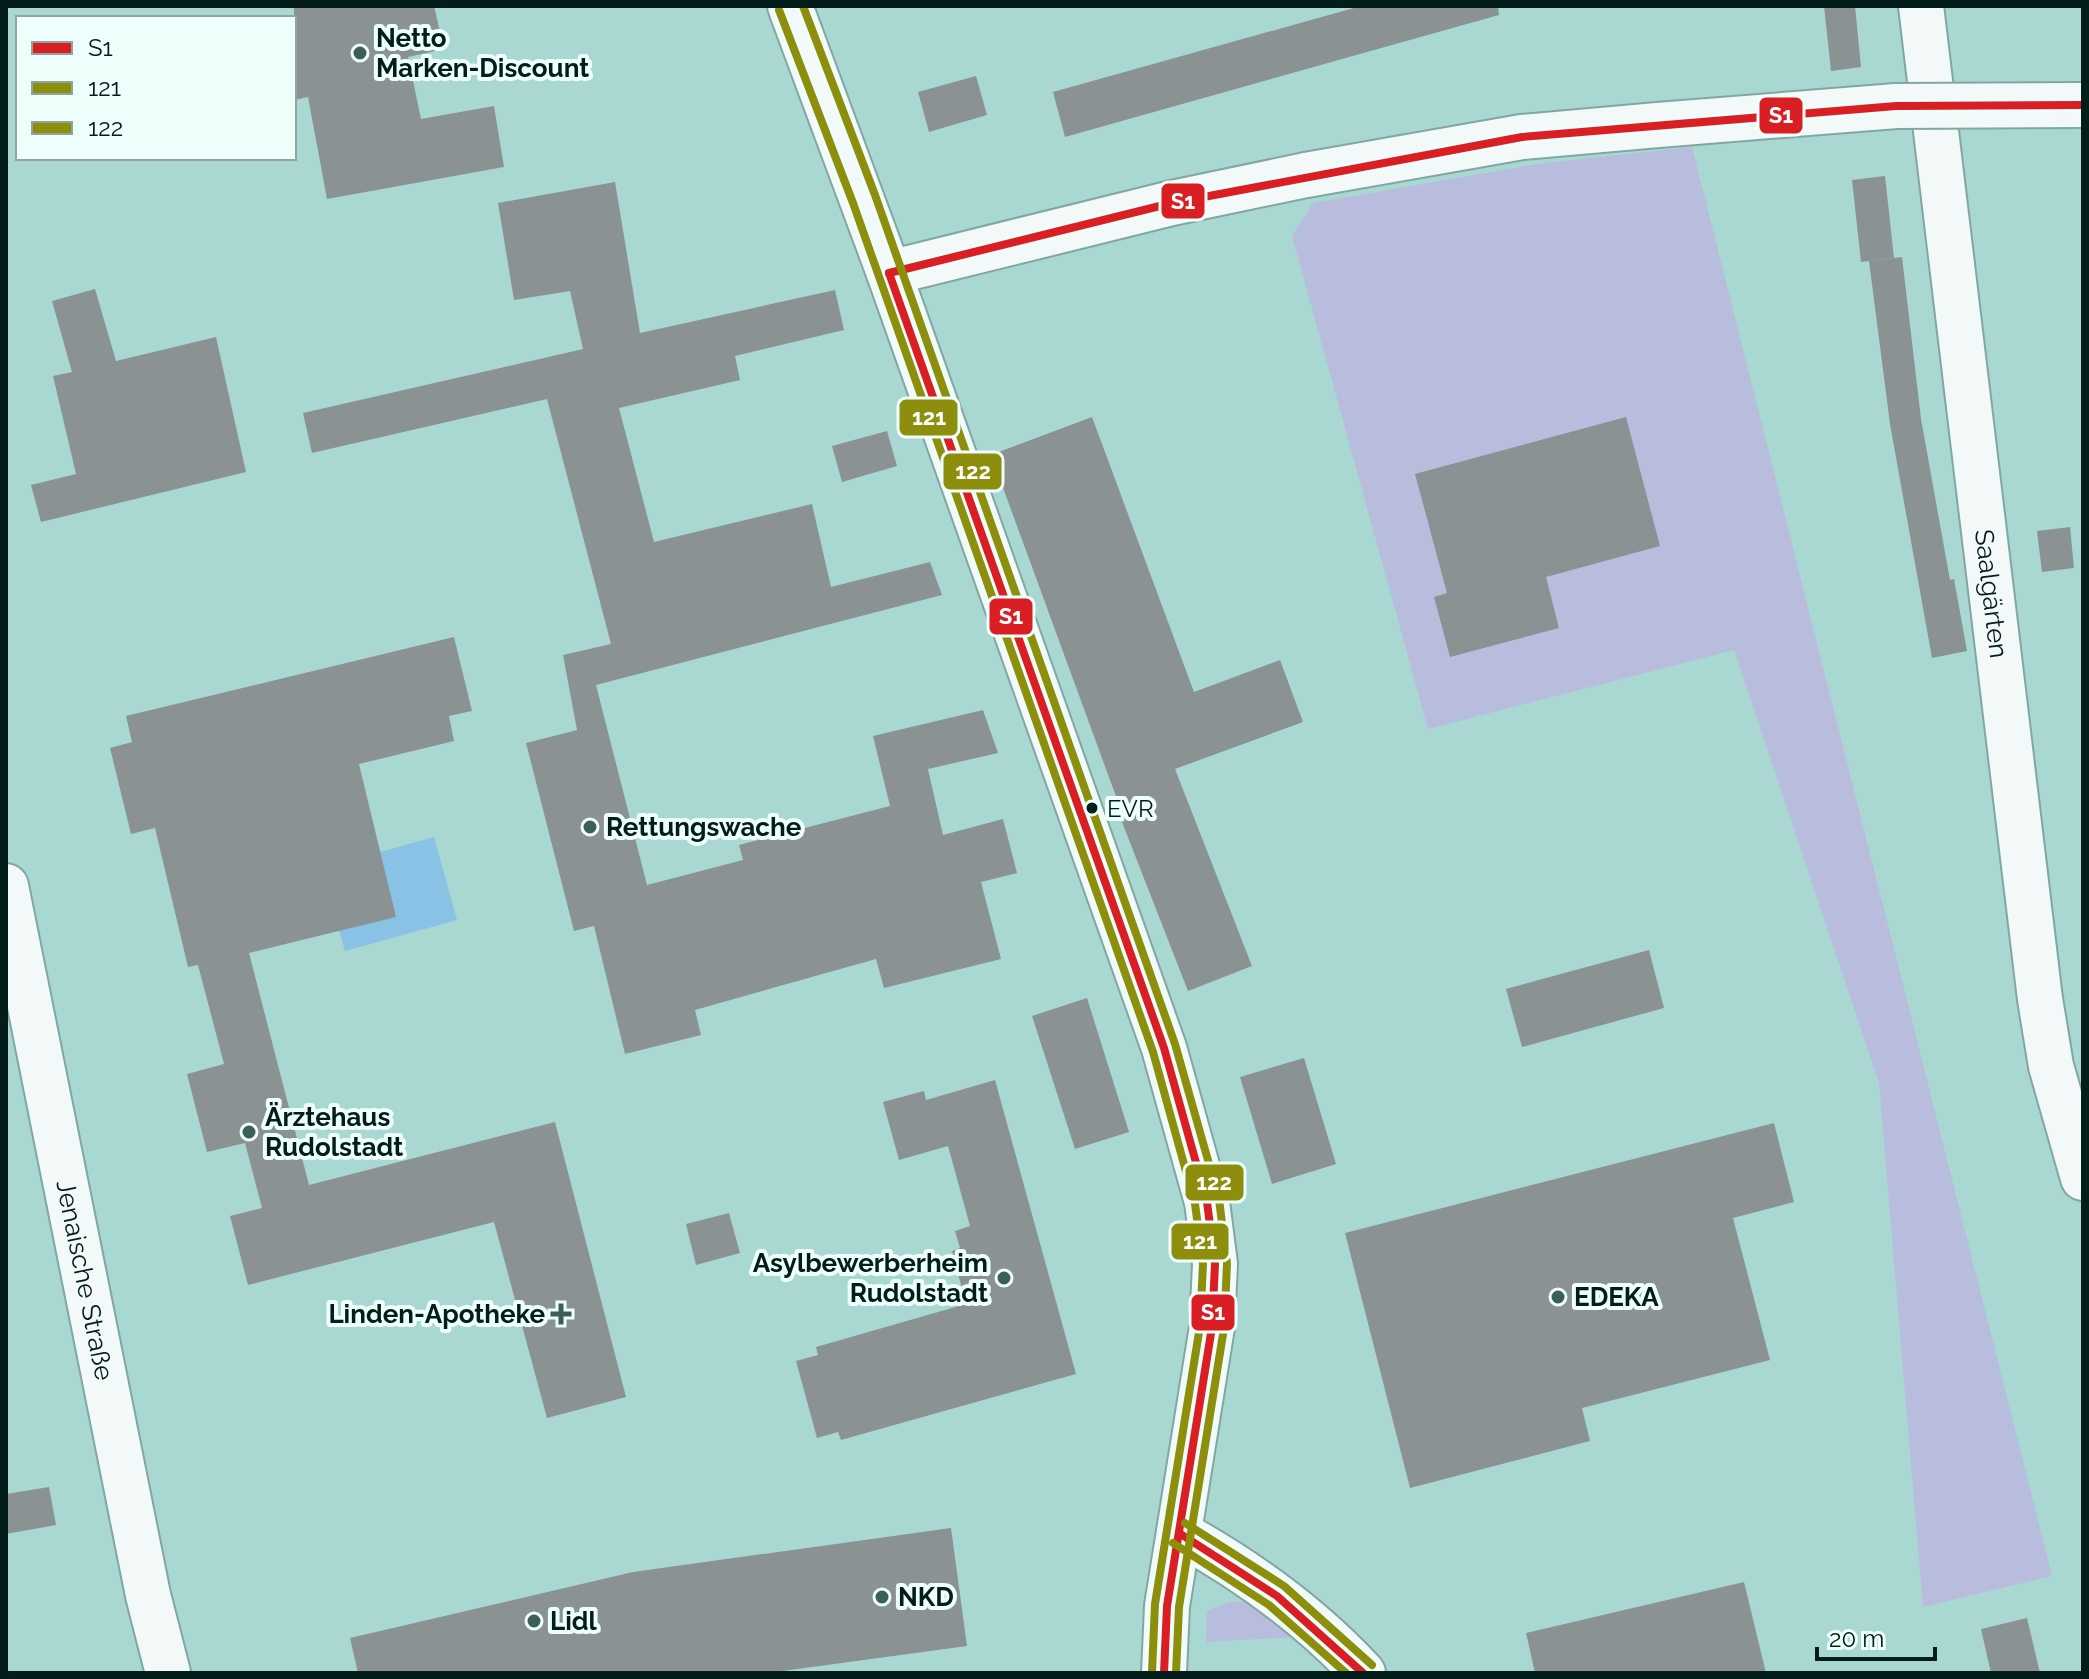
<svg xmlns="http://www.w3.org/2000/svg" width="2089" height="1679" viewBox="0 0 2089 1679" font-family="Raleway,sans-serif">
<rect width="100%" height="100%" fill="#a9d8d2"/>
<g fill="#b8bddd">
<path d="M1692,147L2052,1576L1923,1607L1879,1083L1734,650L1428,729L1292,236L1313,203L1543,163Z"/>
<path d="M1229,1602H1247L1295,1637L1206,1642L1207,1611Z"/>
</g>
<path fill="#8ac2e5" d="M434,837L457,920L345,951L322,868Z"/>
<g fill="#8b9293">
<path d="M294,6H434L444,49L408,57L421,119L494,106L504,167L327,199L308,97L294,100Z"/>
<path d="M1361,6H1498L1499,15L1065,137L1053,92Z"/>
<path d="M1824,6H1855L1861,67L1831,71Z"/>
<path d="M976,76L987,115L929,132L918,92Z"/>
<path d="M1885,176L1894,258L1861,262L1852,180Z"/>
<path d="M615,182L640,333L835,290L844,330L735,356L740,380L619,408L654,542L812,504L831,587L930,562L942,595L596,685L647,885L743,860L739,845L890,806L873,736L983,710L998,753L928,769L943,835L1003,819L1017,873L981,882L1001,959L884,988L876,959L695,1010L701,1035L625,1054L594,926L574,931L526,743L577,730L563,655L611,644L547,399L312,453L303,413L583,349L570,291L514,300L498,203Z"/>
<path d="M1902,257L1921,419L1950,580L1954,579L1967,651L1932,658L1890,424L1869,261Z"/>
<path d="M95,289L116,361L216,337L246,472L41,522L31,485L76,474L53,376L72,372L52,301Z"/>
<path d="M1092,417L1194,692L1280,660L1303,722L1175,769L1252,966L1188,991L1122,822L1125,821L991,455Z"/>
<path d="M1626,417L1660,546L1546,577L1559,628L1450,657L1434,597L1447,593L1415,474Z"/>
<path d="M887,431L897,466L842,482L832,446Z"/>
<path d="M2070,527L2074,568L2042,572L2037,531Z"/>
<path d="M454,637L472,711L449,716L454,741L359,764L396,917L249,953L309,1185L555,1122L626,1397L547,1418L494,1222L248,1285L230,1216L262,1208L245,1143L207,1152L187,1074L224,1064L198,965L188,967L155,828L131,834L110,748L132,742L126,716Z"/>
<path d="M1649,950L1664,1008L1522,1047L1506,989Z"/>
<path d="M1087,998L1129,1132L1075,1149L1032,1016Z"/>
<path d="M1304,1058L1336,1164L1272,1184L1240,1077Z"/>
<path d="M995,1080L1076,1374L841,1440L838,1432L817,1438L796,1361L818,1355L816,1347L966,1304L952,1251L960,1248L955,1231L970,1226L948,1146L899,1160L883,1102L924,1091L926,1100Z"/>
<path d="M1774,1123L1794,1202L1733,1218L1770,1360L1582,1408L1590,1441L1410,1488L1345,1233Z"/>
<path d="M729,1213L740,1253L696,1265L686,1224Z"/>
<path d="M49,1487L56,1525L6,1534V1494Z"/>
<path d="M951,1528L967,1646L768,1673H358L350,1638L633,1572Z"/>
<path d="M1744,1582L1766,1673H1535L1526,1633Z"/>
<path d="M2027,1618L2040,1673H1991L1981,1629Z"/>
</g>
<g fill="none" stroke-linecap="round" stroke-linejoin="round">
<defs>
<g id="minor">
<path id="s1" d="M1921,6L2040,999L2051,1066L2083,1178"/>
</g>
<path id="tertiary" d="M790,6L889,273"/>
<g id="secondary">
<path d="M1179,1533C1248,1571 1309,1615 1363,1673"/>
<path d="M1164,1673L1167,1606L1212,1327L1215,1264L1207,1202L1164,1048L889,273L1172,203L1306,175"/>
</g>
<g id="primary">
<path id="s2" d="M6,886L148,1595L168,1673"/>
</g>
</defs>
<use href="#minor" stroke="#81a7a2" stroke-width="48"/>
<use href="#tertiary" stroke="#81a7a2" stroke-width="48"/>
<use href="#secondary" stroke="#81a7a2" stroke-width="48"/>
<use href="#primary" stroke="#81a7a2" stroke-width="48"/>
<use href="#minor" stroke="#f2f9f8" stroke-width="44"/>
<use href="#tertiary" stroke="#f2f9f8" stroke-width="44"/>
<use href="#secondary" stroke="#f2f9f8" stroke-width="44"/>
<use href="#primary" stroke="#f2f9f8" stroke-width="44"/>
<defs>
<path id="secondary-bridge" d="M1306,175L1522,137L1658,125L1896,106L2083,105"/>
</defs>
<use href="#secondary-bridge" stroke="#81a7a2" stroke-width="48" stroke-linecap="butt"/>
<use href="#secondary-bridge" stroke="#f2f9f8" stroke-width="44"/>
<defs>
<g id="bus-1">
<path d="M889,273L1164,1048L1207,1202L1215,1264L1212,1327L1167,1606L1164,1673"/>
<path d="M889,273L1172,203L1522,137L1896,106L2083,105"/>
<path d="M1179,1533L1277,1596L1363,1673"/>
</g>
<g id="bus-2">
<path d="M779,10L853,203L1153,1052L1195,1204L1203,1264L1200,1326L1155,1604L1152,1672"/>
<path d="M1173,1543L1269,1605L1346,1673"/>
</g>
<g id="bus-3">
<path d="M803,6L875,195L1175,1044L1219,1199L1227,1264L1224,1328L1179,1607L1176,1673"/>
<path d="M1185,1523L1284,1586L1372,1665"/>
</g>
</defs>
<use href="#bus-1" stroke="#eefefb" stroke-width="14"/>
<use href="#bus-2" stroke="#eefefb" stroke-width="14"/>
<use href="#bus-3" stroke="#eefefb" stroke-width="14"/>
<use href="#bus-1" stroke="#da1f24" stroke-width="8"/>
<use href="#bus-2" stroke="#8d8f0c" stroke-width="8"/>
<use href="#bus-3" stroke="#8d8f0c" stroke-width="8"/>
</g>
<g fill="#3c5e5a" stroke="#eefefb" stroke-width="3">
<circle cx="360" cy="53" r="8"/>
<circle cx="590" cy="827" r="8"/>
<circle cx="249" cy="1132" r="8"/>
<circle cx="1004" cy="1278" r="8"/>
<circle cx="1558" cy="1297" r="8"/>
<path d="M557 1302h8v8h8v8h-8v8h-8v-8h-8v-8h8z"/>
<circle cx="882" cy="1597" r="8"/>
<circle cx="534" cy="1621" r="8"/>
</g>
<circle fill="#021d1a" stroke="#eefefb" stroke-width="3" cx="1092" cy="808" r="7"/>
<g text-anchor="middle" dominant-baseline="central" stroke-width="8" stroke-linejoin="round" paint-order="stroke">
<g font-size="24" fill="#021d1a" stroke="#eefefb" text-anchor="start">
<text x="1107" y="808">EVR</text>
</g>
<g font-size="26" font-weight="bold" fill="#021d1a" stroke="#eefefb" text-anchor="start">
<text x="376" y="38">Netto<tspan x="376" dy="30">Marken-Discount</tspan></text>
<text x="606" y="827">Rettungswache</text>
<text x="265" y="1117">Ärztehaus<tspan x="265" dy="30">Rudolstadt</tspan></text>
<text x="988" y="1263" text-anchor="end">Asylbewerberheim<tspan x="988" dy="30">Rudolstadt</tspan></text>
<text x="1574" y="1297">EDEKA</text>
<text x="545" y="1314" text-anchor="end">Linden-Apotheke</text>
<text x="898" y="1597">NKD</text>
<text x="550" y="1621">Lidl</text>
</g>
<g font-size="26" fill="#021d1a" stroke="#eefefb">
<text stroke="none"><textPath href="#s1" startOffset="592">Saalgärten</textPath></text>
<text stroke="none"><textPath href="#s2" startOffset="402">Jenaische Straße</textPath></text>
</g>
</g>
<g stroke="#eefefb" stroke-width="3">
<rect x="1758" y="96" width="46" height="39" rx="8" fill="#da1f24"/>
<rect x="1160" y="182" width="46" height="38" rx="8" fill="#da1f24"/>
<rect x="898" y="398" width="61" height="39" rx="8" fill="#8d8f0c"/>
<rect x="942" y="452" width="61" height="39" rx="8" fill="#8d8f0c"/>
<rect x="988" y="597" width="46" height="39" rx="8" fill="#da1f24"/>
<rect x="1184" y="1163" width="61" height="39" rx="8" fill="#8d8f0c"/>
<rect x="1170" y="1222" width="60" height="39" rx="8" fill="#8d8f0c"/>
<rect x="1190" y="1293" width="46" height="39" rx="8" fill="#da1f24"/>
</g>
<g font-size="22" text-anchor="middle" font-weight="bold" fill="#fff">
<text x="1781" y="123">S1</text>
<text x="1183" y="209">S1</text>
<text x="929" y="425">121</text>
<text x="973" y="479">122</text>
<text x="1011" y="624">S1</text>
<text x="1214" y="1190">122</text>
<text x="1200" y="1249">121</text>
<text x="1213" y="1320">S1</text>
</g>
<rect width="2089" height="1679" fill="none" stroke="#021d1a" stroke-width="16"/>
<rect x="16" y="16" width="280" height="144" fill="#eefefb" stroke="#90a4a1" stroke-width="2"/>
<rect x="32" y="42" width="40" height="12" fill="#da1f24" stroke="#90a4a1" stroke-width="2"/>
<text x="88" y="56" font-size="24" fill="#021d1a">S1</text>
<rect x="32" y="82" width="40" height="12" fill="#8d8f0c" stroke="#90a4a1" stroke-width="2"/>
<text x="88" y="96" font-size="24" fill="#021d1a">121</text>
<rect x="32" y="122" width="40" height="12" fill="#8d8f0c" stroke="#90a4a1" stroke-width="2"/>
<text x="88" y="136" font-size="24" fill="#021d1a">122</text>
<path d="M1817 1647v12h118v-12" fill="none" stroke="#021d1a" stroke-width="4"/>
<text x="1829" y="1647" font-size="24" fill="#021d1a" stroke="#eefefb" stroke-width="6" paint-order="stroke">20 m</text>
</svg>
